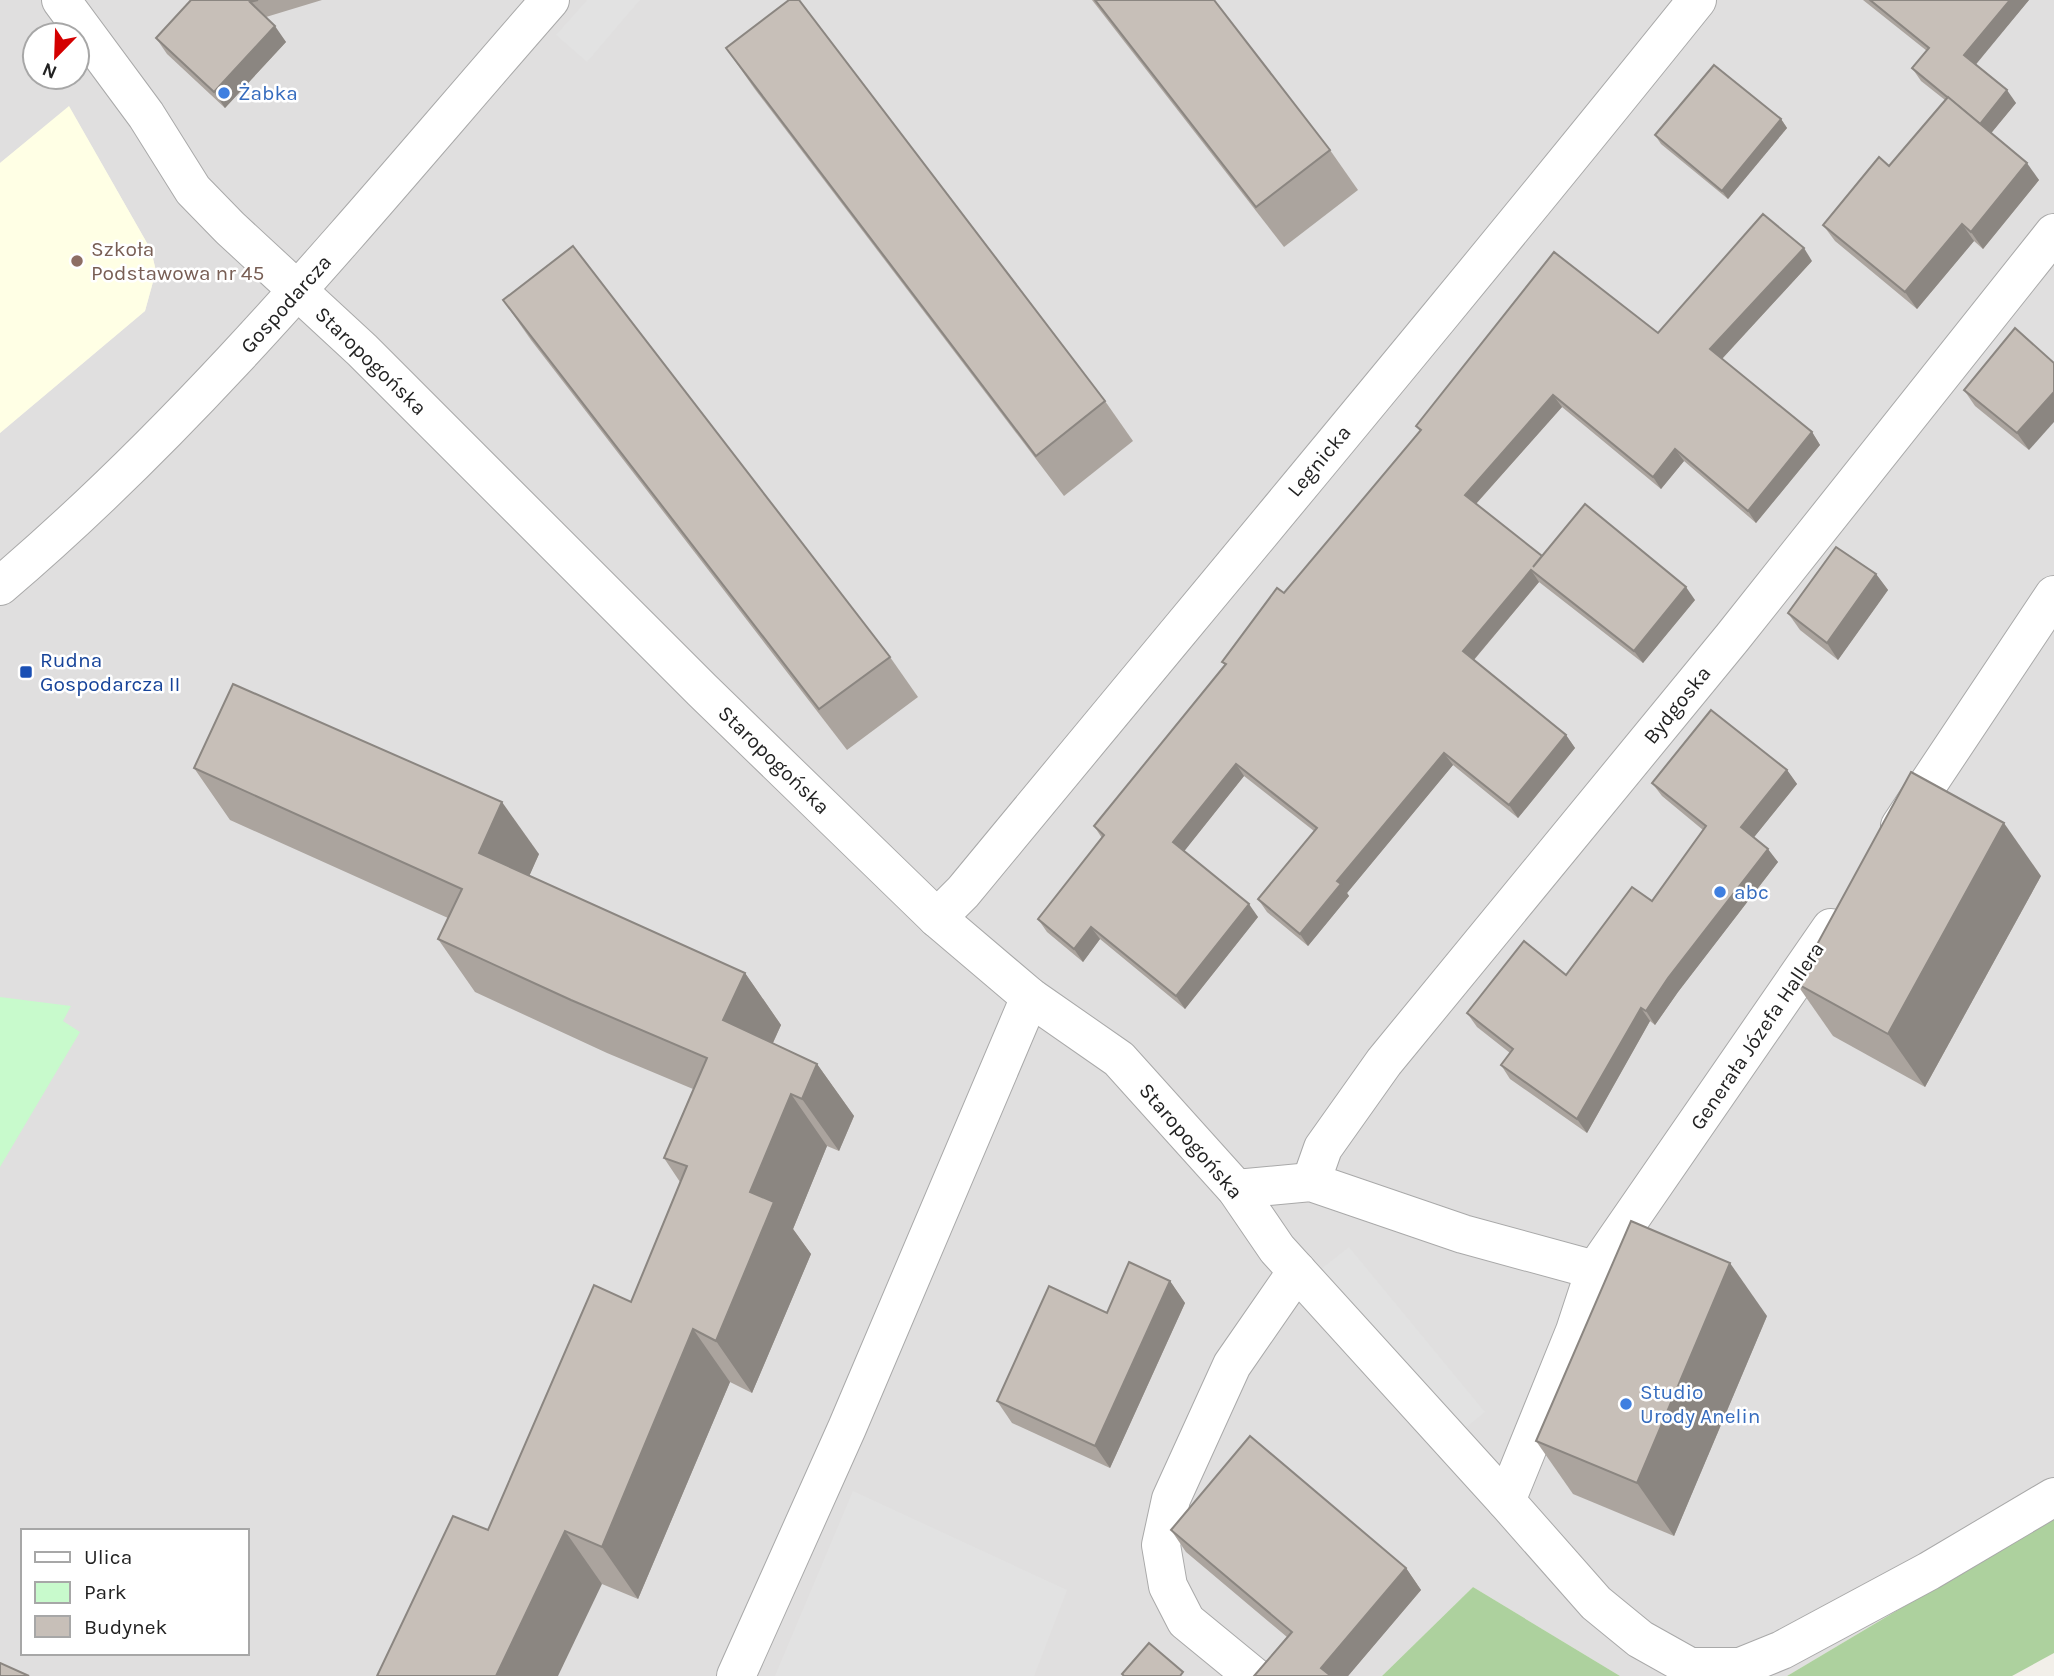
<svg xmlns="http://www.w3.org/2000/svg" width="2054" height="1676" viewBox="0 0 2054 1676" font-family="Karla,sans-serif">
<rect width="100%" height="100%" fill="#f2efe9"/>
<path fill="#e0dfdf" fill-rule="evenodd" d="M0,0H2054V1517L1787,1676H1620L1473,1587L1382,1676H0V433L145,311L156,271L151,250L69,107L0,163ZM35,35H77V77H35ZM23,1531H247V1653H23Z"/>
<path fill="#ffffe5" d="M69,106L151,250L156,271L145,311L0,433V163Z"/>
<g fill="#add19e">
<path d="M2054,1517V1653L2012,1676H1787Z"/>
<path d="M1473,1587L1620,1676H1382Z"/>
</g>
<path fill="#c8facc" d="M0,997L71,1006L63,1021L80,1032L0,1167Z"/>
<g fill="#e2e2e2">
<path d="M587,0H640L587,62L556,35Z"/>
<path d="M1349,1247L1485,1412L1457,1435L1321,1269Z"/>
<path d="M853,1491L1067,1590L1034,1676H775Z"/>
</g>
<g fill="none" stroke-linecap="round" stroke-linejoin="round">
<defs>
<g id="minor">
<path d="M61,0L146,115L193,190L230,228L362,350L702,690L937,918L1030,997L1119,1059L1236,1189L1277,1249L1506,1501L1596,1603L1640,1639L1690,1667H1740L1782,1650L1929,1571L2054,1497"/>
<path d="M0,586C205,412 373,202 550,0"/>
<path d="M1900,826L2054,595"/>
<path d="M937,918L963,892C1208,595 1456,300 1697,0"/>
<path d="M1311,1182L1323,1148L1384,1062L1732,638L2054,233"/>
<path d="M1236,1189L1311,1182L1463,1234L1595,1270"/>
<path d="M1506,1501L1575,1331L1595,1270L1831,928"/>
<path d="M736,1676L847,1428L1030,997"/>
<path d="M1253,1676L1186,1621L1168,1586L1161,1545L1171,1499L1232,1365L1297,1271"/>
</g>
</defs>
<use href="#minor" stroke="#a9a9a9" stroke-width="40"/>
<use href="#minor" stroke="#fff" stroke-width="38"/>
</g>
<g fill="#aba49e">
<path d="M191,0H322L266,17L286,42L225,108L167,54L156,38Z"/>
<path d="M1092,0H1214L1330,150L1358,190L1284,247Z"/>
<path d="M1863,0H2029L1975,64L2016,103L1991,133L2039,180L1983,249L1974,241L1917,309L1835,241L1823,225L1889,166L1945,100L1921,81L1912,68L1927,51Z"/>
<path d="M726,48L1105,401L1133,441L1064,496L754,88Z"/>
<path d="M1781,119L1787,128L1728,199L1661,144L1655,135Z"/>
<path d="M1812,261L1722,359L1812,432L1820,445L1756,523L1684,461L1661,489L1562,407L1476,504L1542,556L1695,600L1643,663L1539,582L1474,660L1566,735L1575,748L1518,818L1453,765L1347,893L1349,896L1308,946L1267,912L1258,899L1314,831L1244,776L1184,851L1258,917L1185,1009L1100,939L1083,962L1047,932L1038,919L1102,838L1094,826L1225,665L1222,662L1284,593L1420,431L1416,426L1658,333Z"/>
<path d="M503,300L890,657L918,697L847,750L531,340Z"/>
<path d="M2015,328L2029,450L1975,406L1964,390Z"/>
<path d="M1876,574L1888,590L1838,660L1800,630L1788,613Z"/>
<path d="M194,768L539,854L529,876L745,973L781,1025L773,1043L817,1064L854,1116L839,1151L827,1146L793,1229L811,1254L752,1393L730,1382L638,1599L602,1584L488,1530L631,1302L680,1182L664,1158L693,1089L607,1053L475,992L438,939L448,918L230,820Z"/>
<path d="M1787,770L1797,784L1754,837L1778,862L1678,992L1655,1025L1650,1021L1587,1133L1510,1079L1501,1065L1510,1053L1477,1027L1467,1013L1566,975L1652,901L1703,830L1662,796L1652,783Z"/>
<path d="M2041,876L1925,1087L1833,1036L1796,983Z"/>
<path d="M1170,1281L1185,1303L1110,1468L1012,1423L997,1401L1107,1313Z"/>
<path d="M1767,1316L1674,1536L1573,1494L1536,1441Z"/>
<path d="M1171,1530L1406,1568L1421,1590L1348,1676H1254L1287,1637L1186,1552Z"/>
</g>
<g fill="#8b8681">
<path d="M2010,0H2029L1973,68L1964,55Z"/>
<path d="M275,26L286,42L225,108L214,92Z"/>
<path d="M2007,90L2016,103L1988,137L1979,124Z"/>
<path d="M1781,119L1787,128L1728,199L1722,191Z"/>
<path d="M2027,163L2039,180L1983,249L1971,232Z"/>
<path d="M1962,224L1974,241L1917,309L1905,292Z"/>
<path d="M1804,248L1812,261L1719,362L1710,349Z"/>
<path d="M2054,392V422L2029,450L2017,433Z"/>
<path d="M1553,395L1562,407L1473,507L1465,495Z"/>
<path d="M1812,432L1820,445L1756,523L1748,511Z"/>
<path d="M1675,449L1684,461L1661,489L1653,477Z"/>
<path d="M1531,570L1539,582L1471,663L1463,651Z"/>
<path d="M1876,574L1888,590L1838,660L1827,643Z"/>
<path d="M1686,587L1695,600L1643,663L1634,651Z"/>
<path d="M1566,735L1575,748L1518,818L1509,805Z"/>
<path d="M1444,753L1453,765L1347,893L1349,896L1308,946L1300,934L1337,881Z"/>
<path d="M1236,764L1244,776L1182,854L1173,842Z"/>
<path d="M1787,770L1797,784L1751,841L1741,827Z"/>
<path d="M502,802L539,854L516,906L479,853Z"/>
<path d="M2004,823L2041,876L1925,1087L1888,1034Z"/>
<path d="M1768,849L1778,862L1678,992L1655,1025L1646,1011L1668,978Z"/>
<path d="M1249,904L1258,917L1185,1009L1176,996Z"/>
<path d="M1091,927L1100,939L1083,962L1074,949Z"/>
<path d="M745,973L781,1025L759,1073L723,1020Z"/>
<path d="M1641,1008L1650,1021L1587,1133L1577,1119Z"/>
<path d="M817,1064L854,1116L839,1151L802,1099Z"/>
<path d="M791,1094L827,1146L793,1229L811,1254L752,1393L716,1341L750,1192Z"/>
<path d="M1730,1263L1767,1316L1674,1536L1637,1483Z"/>
<path d="M1170,1281L1185,1303L1110,1468L1095,1446Z"/>
<path d="M693,1329L730,1382L638,1599L602,1547Z"/>
<path d="M565,1531L602,1584L558,1676H496Z"/>
<path d="M1406,1568L1421,1590L1348,1676H1327L1321,1668Z"/>
</g>
<g fill="#c7bfb8" stroke="#8b8681" stroke-width="2">
<path d="M191,0H258L250,2L275,26L214,92L156,38Z"/>
<path d="M789,0H799L1105,401L1036,456L726,48Z"/>
<path d="M1095,0H1214L1330,150L1256,207Z"/>
<path d="M1870,0H2010L1964,55L2007,90L1980,124L1912,68L1929,48Z"/>
<path d="M1714,65L1781,119L1722,191L1655,135Z"/>
<path d="M1948,97L2027,163L1971,232L1962,224L1905,292L1823,225L1879,157L1889,166Z"/>
<path d="M1763,214L1804,248L1710,349L1812,432L1748,511L1675,449L1653,477L1553,395L1465,495L1542,556L1533,567L1585,504L1686,587L1634,651L1531,570L1463,651L1566,735L1509,805L1444,753L1337,881L1341,884L1300,934L1258,899L1317,828L1236,764L1173,842L1249,904L1176,996L1091,927L1074,949L1038,919L1104,835L1094,826L1226,664L1222,662L1277,588L1284,593L1421,430L1416,426L1554,252L1658,333Z"/>
<path d="M573,246L890,657L819,709L503,300Z"/>
<path d="M2015,328L2054,363V392L2017,433L1964,390Z"/>
<path d="M1836,547L1876,574L1827,643L1788,613Z"/>
<path d="M233,684L502,802L479,853L745,973L723,1020L817,1064L802,1099L791,1094L750,1192L774,1202L716,1341L693,1329L602,1547L565,1531L496,1676H377L453,1516L488,1530L594,1285L631,1302L687,1166L664,1158L707,1058L571,1000L438,939L462,889L194,768Z"/>
<path d="M1711,710L1787,770L1741,827L1768,849L1668,978L1646,1011L1641,1008L1577,1119L1501,1065L1513,1049L1467,1013L1524,941L1566,975L1632,887L1652,901L1706,826L1652,783Z"/>
<path d="M1911,772L2004,823L1888,1034L1796,983Z"/>
<path d="M1631,1221L1730,1263L1637,1483L1536,1441Z"/>
<path d="M1129,1262L1170,1281L1095,1446L997,1401L1049,1286L1107,1313Z"/>
<path d="M1250,1436L1406,1568L1321,1668L1331,1676H1254L1292,1632L1171,1530Z"/>
<path d="M1149,1643L1183,1672L1180,1676H1124L1122,1674Z"/>
<path d="M0,1663L29,1676H0Z"/>
</g>
<g fill="#3f7fe0" stroke="#fff" stroke-width="2.5">
<circle cx="224" cy="93" r="7"/>
<circle cx="1720" cy="892" r="7"/>
<circle cx="1626" cy="1404" r="7"/>
</g>
<circle fill="#8d6e63" stroke="#fff" stroke-width="2.5" cx="77" cy="261" r="7"/>
<rect fill="#1a4fb4" stroke="#fff" stroke-width="2.5" x="19" y="665" width="14" height="14" rx="3.5"/>
<g text-anchor="middle" dominant-baseline="central" stroke-width="5" stroke-linejoin="round" paint-order="stroke">
<g font-size="21" fill="#366cbe" stroke="#fff" text-anchor="start">
<text x="238" y="93">Żabka</text>
<text x="1734" y="892">abc</text>
<text x="1640" y="1392">Studio<tspan x="1640" dy="24">Urody Anelin</tspan></text>
</g>
<g font-size="21" fill="#785e54" stroke="#fff" text-anchor="start">
<text x="91" y="249">Szkoła<tspan x="91" dy="24">Podstawowa nr 45</tspan></text>
</g>
<g font-size="21" fill="#222" stroke="#fff">
<text transform="translate(286 304) rotate(-48)">Gospodarcza</text>
<text transform="translate(371 361) rotate(44)">Staropogońska</text>
<text transform="translate(1319 461) rotate(-50)">Legnicka</text>
<text transform="translate(1677 705) rotate(-51)">Bydgoska</text>
<text transform="translate(774 760) rotate(44)">Staropogońska</text>
<text transform="translate(1757 1036) rotate(-56)">Generała Józefa Hallera</text>
<text transform="translate(1191 1141) rotate(49)">Staropogońska</text>
</g>
<g font-size="21" fill="#164399" stroke="#fff" text-anchor="start">
<text x="40" y="660">Rudna<tspan x="40" dy="24">Gospodarcza II</tspan></text>
</g>
</g>
<rect x="21" y="1529" width="228" height="126" fill="#ffffff" stroke="#a7a7a7" stroke-width="2"/>
<rect x="35" y="1552" width="35" height="10" fill="#ffffff" stroke="#a7a7a7" stroke-width="2"/>
<text x="84" y="1564" font-size="21" fill="#222222">Ulica</text>
<rect x="35" y="1582" width="35" height="21" fill="#c8facc" stroke="#a7a7a7" stroke-width="2"/>
<text x="84" y="1599" font-size="21" fill="#222222">Park</text>
<rect x="35" y="1616" width="35" height="21" fill="#c7bfb8" stroke="#a7a7a7" stroke-width="2"/>
<text x="84" y="1634" font-size="21" fill="#222222">Budynek</text>
<g transform="translate(56 56) rotate(203)"><circle r="33" fill="#ffffff" stroke="#a7a7a7" stroke-width="2"/>
<path d="M0-5L12 26L0 18L-12 26Z" fill="#d40000"/>
<text y="-10" font-size="19" font-weight="bold" text-anchor="middle" fill="#222222">N</text>
</g>
</svg>
